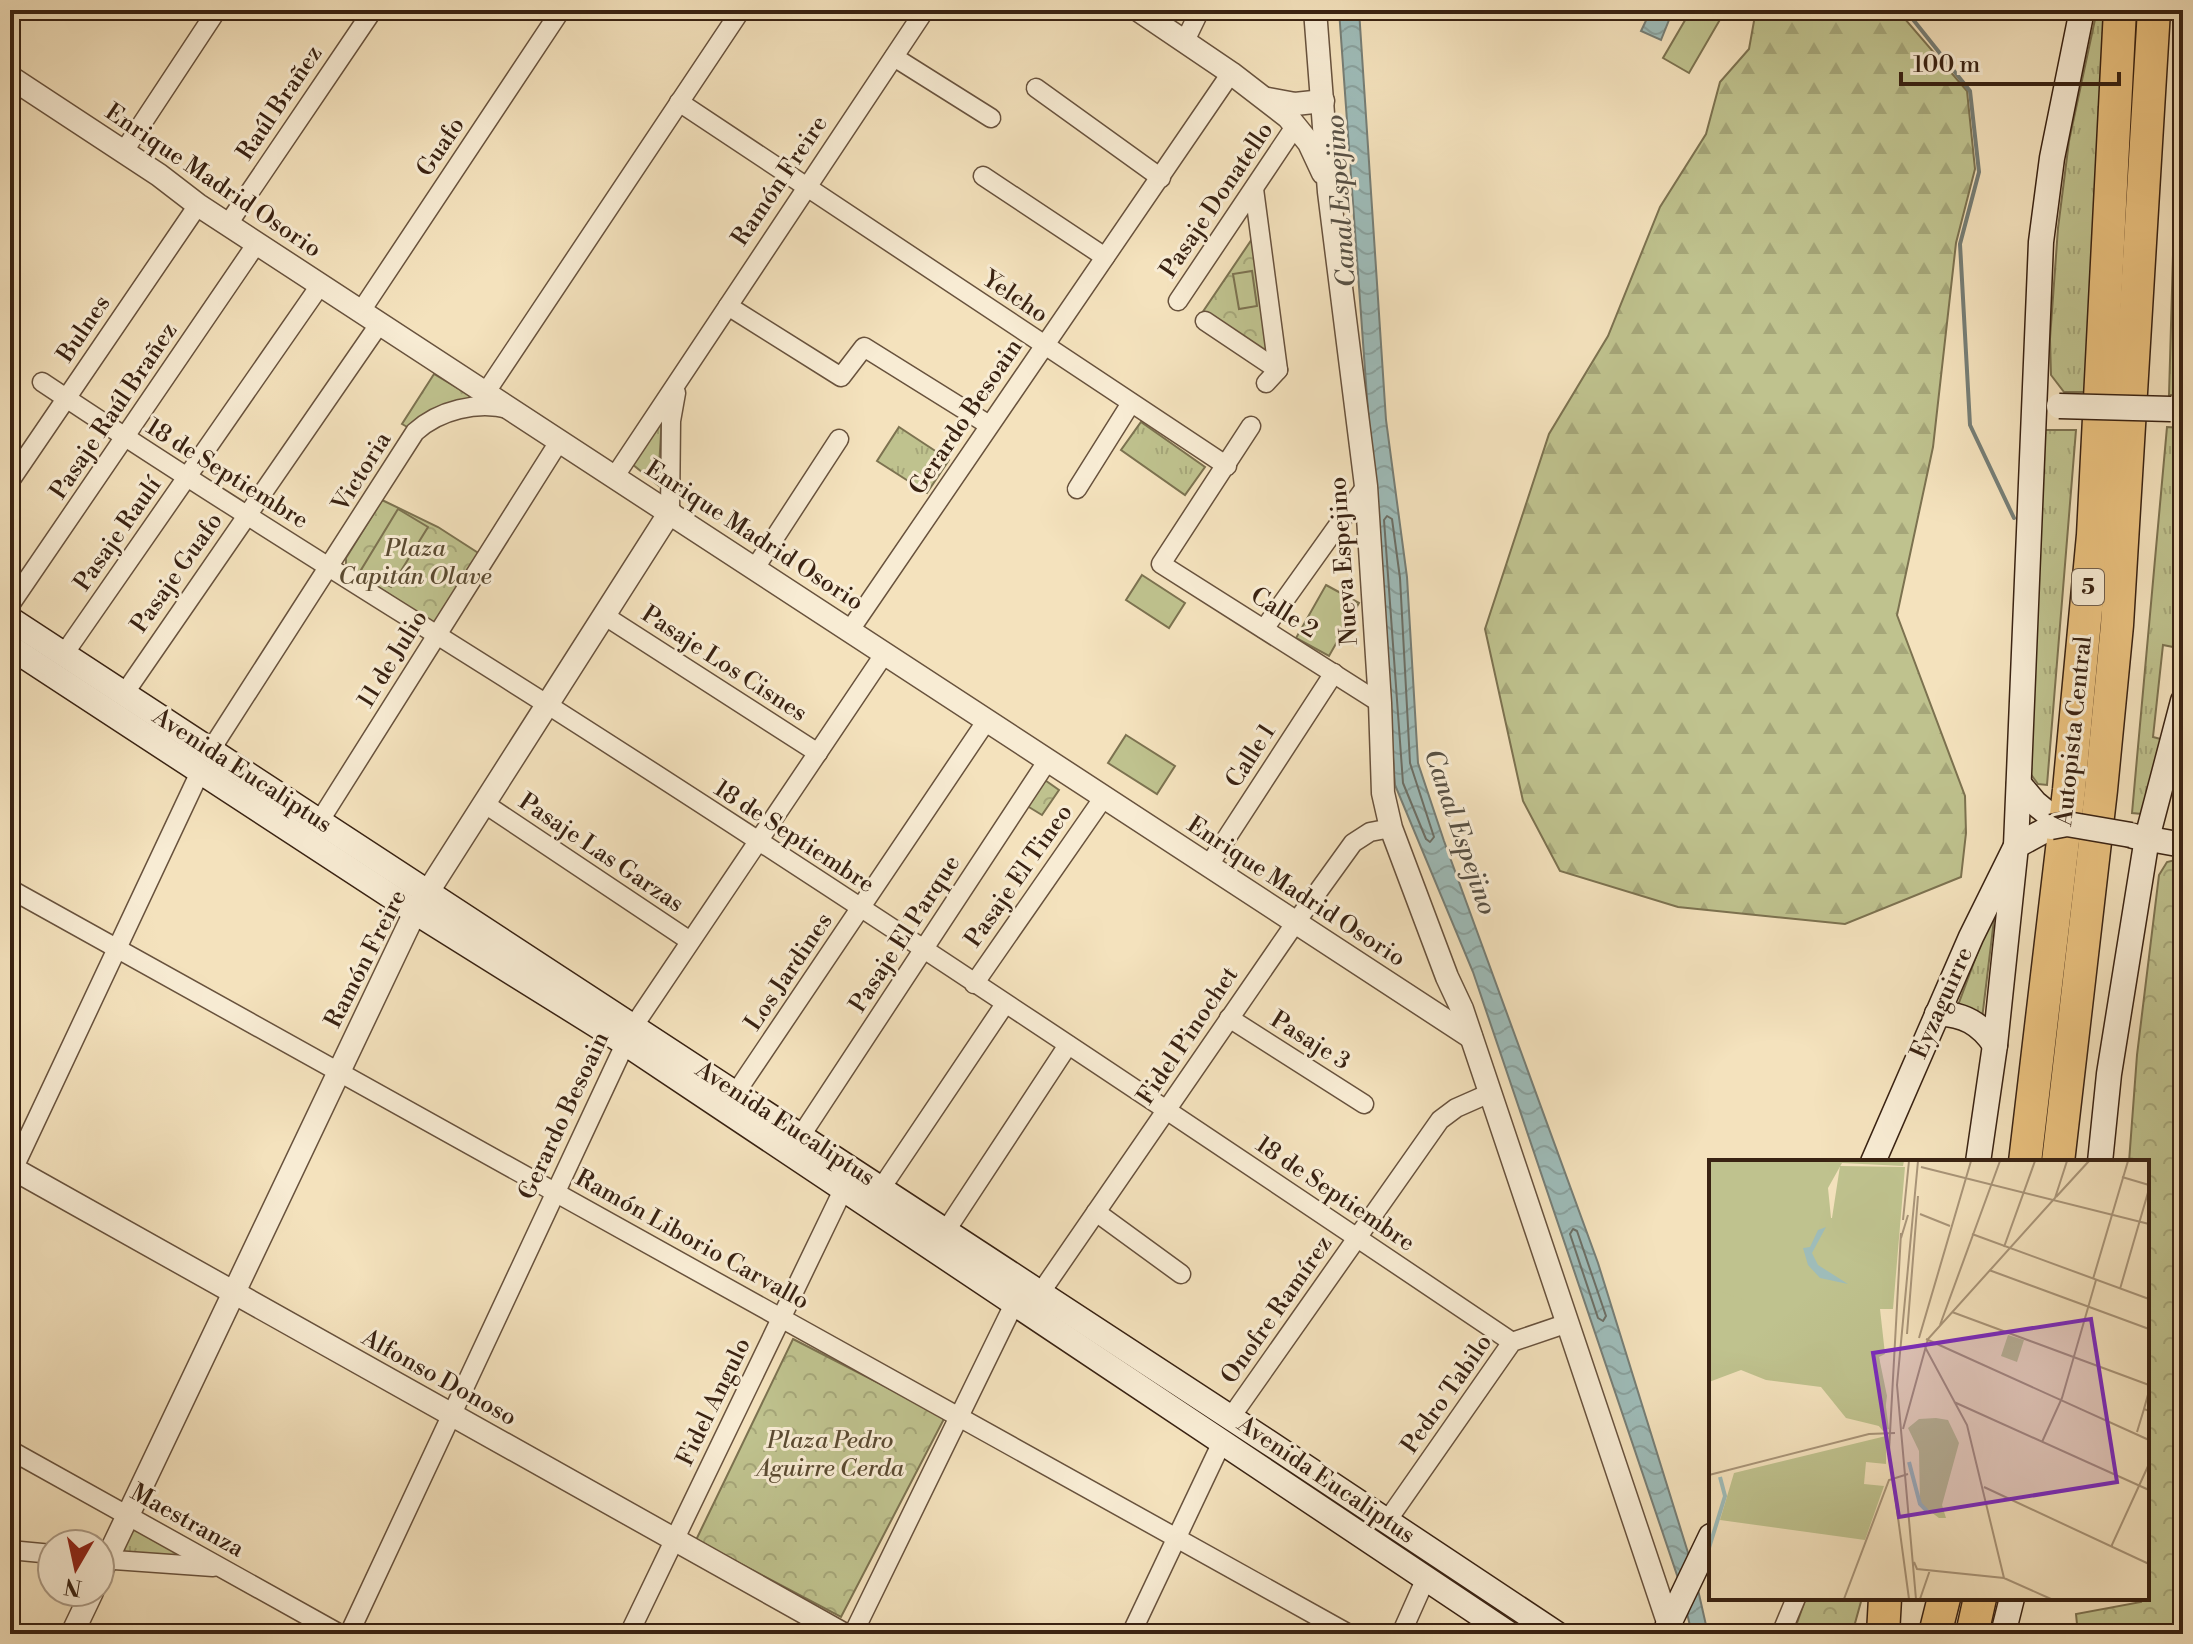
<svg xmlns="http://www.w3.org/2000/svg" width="2193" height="1644" viewBox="0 0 2193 1644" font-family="'Libre Bodoni',serif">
<defs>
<pattern id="grass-tufts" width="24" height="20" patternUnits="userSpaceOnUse" patternTransform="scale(2)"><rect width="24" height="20" fill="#bfc28e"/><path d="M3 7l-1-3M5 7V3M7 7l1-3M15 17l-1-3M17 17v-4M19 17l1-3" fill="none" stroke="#a5a679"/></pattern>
<pattern id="forest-firs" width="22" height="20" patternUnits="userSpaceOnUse" patternTransform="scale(2)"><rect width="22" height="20" fill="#bfc28e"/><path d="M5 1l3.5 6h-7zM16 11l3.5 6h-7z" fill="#a5a679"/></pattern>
<pattern id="park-crowns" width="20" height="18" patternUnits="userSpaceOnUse" patternTransform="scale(2)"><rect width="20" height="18" fill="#bfc28e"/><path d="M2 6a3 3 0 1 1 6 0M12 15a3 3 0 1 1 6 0" fill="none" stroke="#a5a679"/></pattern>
<pattern id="water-waves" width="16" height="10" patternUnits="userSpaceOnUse" patternTransform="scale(2)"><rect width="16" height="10" fill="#9ebcb9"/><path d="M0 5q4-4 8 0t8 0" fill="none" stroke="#89a19e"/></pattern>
</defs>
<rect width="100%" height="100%" fill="#f4e2bd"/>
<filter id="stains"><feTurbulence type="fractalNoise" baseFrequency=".0025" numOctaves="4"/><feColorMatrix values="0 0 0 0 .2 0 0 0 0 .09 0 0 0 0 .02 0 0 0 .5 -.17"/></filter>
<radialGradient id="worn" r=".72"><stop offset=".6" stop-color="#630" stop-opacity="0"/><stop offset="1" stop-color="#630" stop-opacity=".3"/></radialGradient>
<g fill="url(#grass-tufts)" stroke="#7c7250" stroke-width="2">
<path d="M2097,10H2113L2096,392H2064L2051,375L2050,339L2058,228L2069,141Z"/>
<path d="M2180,10H2183V395H2169Z"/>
<path d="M434,374L469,395L471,400L409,428L402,424Z"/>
<path d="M662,416L658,485L632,464Z"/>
<path d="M1141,422L1205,467L1185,495L1121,450Z"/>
<path d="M899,427L949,460L927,493L877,461Z"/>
<path d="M2167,427L2183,428V649L2163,645L2153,737L2168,741L2142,814L2132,813Z"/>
<path d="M2037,430H2076L2047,785L2038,784L2027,769Z"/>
<path d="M1996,903L1982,1019L1957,1008Z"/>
<path d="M134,1527L178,1552L175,1558L122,1555L128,1530Z"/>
</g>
<path fill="url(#forest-firs)" stroke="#7c7250" stroke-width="2" d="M1756,10H1914L1904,18L1967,91L1975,169L1956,243L1933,447L1897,615L1965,796L1966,833L1961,877L1845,924L1678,907L1560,871L1523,801L1485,629L1549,434L1608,336L1660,207L1706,134L1720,82L1749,49Z"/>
<g fill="url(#park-crowns)" stroke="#7c7250" stroke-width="2">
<path d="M1254,236L1270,350L1263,354L1202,313Z"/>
<path d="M382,500L438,527L483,556L438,623L432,622L346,566V558Z"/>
<path d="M1042,778L1059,790L1042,815L1024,804Z"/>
<path d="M2183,858V1634H2078L2076,1614L2141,1602V1598H2147V1162H2129L2137,1055L2159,875L2167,862Z"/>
<path d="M793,1339L945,1417L841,1617L696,1540Z"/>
<path d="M1806,1598H1862L1852,1634H1793Z"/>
</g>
<g fill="#bfc28e" stroke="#7c7250" stroke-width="2">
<path d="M1691,10L1725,11L1689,73L1663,58Z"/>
<path d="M1252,271L1257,306L1239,309L1233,274Z"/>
<path d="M398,509L428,527L391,587L361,570Z"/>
<path d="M1142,575L1185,603L1169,628L1126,600Z"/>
<path d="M1326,585L1359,603L1329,656L1296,638Z"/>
<path d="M1126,735L1175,766L1157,794L1108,763Z"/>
</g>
<g fill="url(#water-waves)" stroke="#767e76" stroke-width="2">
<path d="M1339,10H1359L1386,420L1407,577L1418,763L1444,841L1598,1263L1694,1572L1708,1634H1692L1680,1584L1473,972L1395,785Z"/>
<path d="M1651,10H1673L1661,40L1641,31Z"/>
</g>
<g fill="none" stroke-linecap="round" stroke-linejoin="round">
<g stroke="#6c6f66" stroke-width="2">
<path d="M1387,516L1392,519L1400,578L1410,763L1434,837L1430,842L1426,839L1403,783L1384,520Z"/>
<path d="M1573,1229L1577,1231L1606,1316L1603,1321L1598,1318L1570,1234Z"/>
</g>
<path stroke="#767e76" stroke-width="4" d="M1911,17L1970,91L1979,172L1960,244L1970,425L2014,518"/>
<defs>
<g id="minor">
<path d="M1185,41L1200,10"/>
<path d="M894,57L991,118"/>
<path d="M1036,88L1161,178"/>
<path d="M679,102L1227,466"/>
<path d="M124,151L217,10"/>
<path d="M983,176L1105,257"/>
<path d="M1254,189L1278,370L1266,383"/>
<path d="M228,224L373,10"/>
<path d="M1178,301L1296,125"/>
<path d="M728,306L841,377L864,347L989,425"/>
<path d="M361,311L561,10"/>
<path d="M1205,321L1278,370"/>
<path d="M42,382C208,493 379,598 548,705C872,912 1193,1127 1512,1342"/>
<path d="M486,392L741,10"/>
<path d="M1251,426L1161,564L1380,703"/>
<path d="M615,476L925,10"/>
<path d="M10,481L198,205"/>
<path d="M1077,489L1131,403"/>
<path d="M670,512L671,421L676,393"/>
<path d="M755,568L839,439"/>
<path d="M10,605L257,243"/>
<path d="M605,616L818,753"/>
<path d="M1264,629L1366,486"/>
<path d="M850,630L1231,73"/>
<path d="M64,654L321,284"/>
<path d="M124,694L380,323"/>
<path d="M210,751L415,432C439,410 477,401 509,409"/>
<path d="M485,804L690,941"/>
<path d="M319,822L560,440"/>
<path d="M1209,865L1334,673"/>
<path d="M10,889L1349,1634"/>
<path d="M974,984L1104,797"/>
<path d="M1229,1018L1364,1104"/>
<path d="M737,1091L987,720"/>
<path d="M802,1134L1048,760"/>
<path d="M10,1176L200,772"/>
<path d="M882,1187L1005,1004"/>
<path d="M1096,1212L1181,1274"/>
<path d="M947,1229L1068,1045"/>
<path d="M1041,1292L1296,922L1353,843L1370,832L1391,828"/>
<path d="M1231,1417L1440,1120L1456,1108L1490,1093"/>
<path d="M10,1450L340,1634"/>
<path d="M1387,1521L1512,1342L1568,1323"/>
<path d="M10,1550L52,1554"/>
<path d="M100,1559L213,1567"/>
<path d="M349,1634L633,1027L885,653"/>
<path d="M629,1634L843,1190"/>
<path d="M853,1634L1014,1304"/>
<path d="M1131,1634L1222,1442"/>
<path d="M1401,1634L1426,1578"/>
<path d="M1781,1634L1796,1598"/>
</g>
<g id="tertiary">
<path d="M1138,10L1231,73L1288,117L1309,143L1323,173"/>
<path d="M1315,10L1329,192L1366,486L1380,703L1383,793L1391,828L1447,977L1462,1009L1669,1625"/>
<path d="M10,77L159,175L198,205L1471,1037"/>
<path d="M1268,99L1295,104L1323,101"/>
<path d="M10,1167L843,1634"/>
<path d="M100,1574L415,912L670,512"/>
<path d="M72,1634L92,1592"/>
</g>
<g id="secondary">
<path d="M10,619C528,955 1044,1292 1557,1634"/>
<path d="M10,647L415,912L625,1043L1509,1634"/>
<path d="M2019,784L2035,803L2052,817"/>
<path d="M2133,836L2183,845"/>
<path d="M1937,1014C1963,1013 1981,1024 1995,1045"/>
<path d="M1873,1162L1971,937L2016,846L2051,827"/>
<path d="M1978,1162L1995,1045L2016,846L2041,242L2052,158L2082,10"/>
<path d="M2100,1162L2109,1074L2147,838L2183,701"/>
<path d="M1664,1634L1711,1536"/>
<path d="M2003,1634L2012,1598"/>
</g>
<g id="motorway">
<path d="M2025,1162L2069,790L2093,535L2120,10"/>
<path d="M2058,1162L2101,790L2117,625L2154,10"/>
<path d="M1883,1634L1885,1598"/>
<path d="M1935,1634L1944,1598"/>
<path d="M1972,1634L1980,1598"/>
</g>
</defs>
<use href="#minor" stroke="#68523d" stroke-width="21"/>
<use href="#tertiary" stroke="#68523d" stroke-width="25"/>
<use href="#secondary" stroke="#392212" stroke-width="27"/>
<use href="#motorway" stroke="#392212" stroke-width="35"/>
<use href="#minor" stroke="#f8ecd4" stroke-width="18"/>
<use href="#tertiary" stroke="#f8ecd4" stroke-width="22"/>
<use href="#secondary" stroke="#f8ecd4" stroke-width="24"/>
<use href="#motorway" stroke="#eac17e" stroke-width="32"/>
<defs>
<g id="secondary-bridge">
<path d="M2059,406L2171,409"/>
<path d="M2051,827L2067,824L2131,835"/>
</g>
</defs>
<use href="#secondary-bridge" stroke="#392212" stroke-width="27" stroke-linecap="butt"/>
<use href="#secondary-bridge" stroke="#f8ecd4" stroke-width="24"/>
</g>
<g text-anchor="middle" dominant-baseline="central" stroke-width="6" stroke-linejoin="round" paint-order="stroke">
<rect fill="#f8ecd4" stroke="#725f4c" stroke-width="2" x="2072" y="569" width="32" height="36" rx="6"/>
<g font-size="22" font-weight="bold" fill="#392212">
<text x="2088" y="587">5</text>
</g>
<g font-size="24" fill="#392212" stroke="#f8ecd4">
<text transform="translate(280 103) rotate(-56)">Raúl Brañez</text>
<text transform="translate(441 147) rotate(-56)">Guafo</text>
<text transform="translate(213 181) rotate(34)">Enrique Madrid Osorio</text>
<text transform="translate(780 181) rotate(-56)">Ramón Freire</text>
<text transform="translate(1217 200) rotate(-56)">Pasaje Donatello</text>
<text transform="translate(1015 297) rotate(34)">Yelcho</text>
<text transform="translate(84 329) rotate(-56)">Bulnes</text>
<text transform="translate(114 411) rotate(-56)">Pasaje Raúl Brañez</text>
<text transform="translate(966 417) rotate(-56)">Gerardo Besoain</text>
<text transform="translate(362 472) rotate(-58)">Victoria</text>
<text transform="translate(227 474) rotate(32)">18 de Septiembre</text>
<text transform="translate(118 534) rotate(-55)">Pasaje Raulí</text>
<text transform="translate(754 536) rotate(33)">Enrique Madrid Osorio</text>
<text transform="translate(1344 561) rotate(-94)">Nueva Espejino</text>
<text transform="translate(177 573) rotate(-55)">Pasaje Guafo</text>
<text transform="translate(1284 613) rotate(32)">Calle 2</text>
<text transform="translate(393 659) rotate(-58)">11 de Julio</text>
<text transform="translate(724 664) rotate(33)">Pasaje Los Cisnes</text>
<text transform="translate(2074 731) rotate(-84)">Autopista Central</text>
<text transform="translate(1251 756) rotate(-57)">Calle 1</text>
<text transform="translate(242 771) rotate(33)">Avenida Eucaliptus</text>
<text transform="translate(794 837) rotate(33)">18 de Septiembre</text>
<text transform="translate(601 853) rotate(34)">Pasaje Las Garzas</text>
<text transform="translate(1019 876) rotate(-55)">Pasaje El Tineo</text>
<text transform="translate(1296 892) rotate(33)">Enrique Madrid Osorio</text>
<text transform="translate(905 934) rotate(-57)">Pasaje El Parque</text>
<text transform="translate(366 959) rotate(-63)">Ramón Freire</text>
<text transform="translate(789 972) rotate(-56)">Los Jardines</text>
<text transform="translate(1942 1003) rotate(-66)">Eyzaguirre</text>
<text transform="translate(1188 1036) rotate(-56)">Fidel Pinochet</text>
<text transform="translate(1310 1041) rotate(32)">Pasaje 3</text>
<text transform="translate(564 1116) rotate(-65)">Gerardo Besoain</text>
<text transform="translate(785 1124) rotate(33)">Avenida Eucaliptus</text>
<text transform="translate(1335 1194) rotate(34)">18 de Septiembre</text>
<text transform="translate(692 1240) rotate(29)">Ramón Liborio Carvallo</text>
<text transform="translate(1277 1310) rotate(-55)">Onofre Ramírez</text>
<text transform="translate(439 1378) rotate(29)">Alfonso Donoso</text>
<text transform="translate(1447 1394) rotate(-55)">Pedro Tabilo</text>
<text transform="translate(714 1402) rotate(-64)">Fidel Angulo</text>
<text transform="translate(1326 1480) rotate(34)">Avenida Eucaliptus</text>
<text transform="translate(187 1521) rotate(29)">Maestranza</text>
</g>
<g font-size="24" font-style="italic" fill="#5a4a31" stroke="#f8ecd4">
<text x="415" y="549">Plaza<tspan x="415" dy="28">Capitán Olave</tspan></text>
<text x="830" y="1441">Plaza Pedro<tspan x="830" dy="28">Aguirre Cerda</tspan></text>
</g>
<g font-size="26" font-style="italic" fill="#575044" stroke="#f8ecd4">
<text transform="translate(1341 201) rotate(-94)">Canal Espejino</text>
<text transform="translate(1460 832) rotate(71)">Canal Espejino</text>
</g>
</g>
<g transform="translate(1709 1160)">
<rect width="440" height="440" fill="#f4e2bd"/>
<path d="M0,1H195L194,6L133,3L119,28L122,58L107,65L170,197L178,236L174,267L137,258L112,227L57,220L32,210L0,222Z" fill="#bfc28e"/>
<path d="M227,258L239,260L250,283L233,345L237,358H230L211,344L210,291L199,268L210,259Z" fill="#bfc28e"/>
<path d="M177,276V304L157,302L155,324L175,326L156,380L11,360L25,313Z" fill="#bfc28e"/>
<path d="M131,6L196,7L184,149H171L176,194L170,197L180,269L174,271L145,236L139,218L89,176L35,140L0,127V58H123ZM299,175L315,180L308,202L292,196Z" fill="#bfc28e"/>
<path d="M117,67L103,93L109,105L139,124L111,118L99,105L94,88L101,87L109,70Z" fill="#9ebcb9"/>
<path fill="none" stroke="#9ebcb9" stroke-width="4" d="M200,302L211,344L218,351M0,388L16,336L11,317"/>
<path fill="none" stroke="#a99579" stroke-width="2" d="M212,7L440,64M413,17L440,25M347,37L380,1M211,54L241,66M194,60L200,1M192,73L180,291L200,439M263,74L440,139M192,78L199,55M295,87L326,1M280,110L440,169M384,119L419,1M411,129L440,29M243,152L440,225M231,165L291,1M198,174L209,36M210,178L262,1M217,179L440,280M216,187L258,265L295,418M440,231L435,249L440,251M245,242L440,330M194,269L219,179L346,38L358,1M428,272L435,249M333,282L353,238L387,120M0,315L160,274L186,273M275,327L440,404M402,387L440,304M205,402L208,409L295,418L342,439M135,439L180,320L199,314M207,439L188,225L209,1M211,439L221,410"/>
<path fill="#7b2cbf" fill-opacity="0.15" stroke="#7b2cbf" stroke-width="4" d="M382,159L408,322L190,357L164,193Z"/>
<rect width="440" height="440" fill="none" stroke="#392212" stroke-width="4"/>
</g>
<rect width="2193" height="1644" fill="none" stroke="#f4e2bd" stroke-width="40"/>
<rect x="12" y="12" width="2169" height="1620" fill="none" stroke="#392212" stroke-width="4"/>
<rect x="20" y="20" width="2153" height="1604" fill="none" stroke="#392212" stroke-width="2"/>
<g transform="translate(76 1568) rotate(189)"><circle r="38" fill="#f8ecd4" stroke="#ac9b86" stroke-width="2"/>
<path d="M0-6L14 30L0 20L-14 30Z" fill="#8f2418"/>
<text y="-12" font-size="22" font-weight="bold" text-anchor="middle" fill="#392212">N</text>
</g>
<path d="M1901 72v12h218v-12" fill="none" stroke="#392212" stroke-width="4"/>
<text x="1913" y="72" font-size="24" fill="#392212" stroke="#f8ecd4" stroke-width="6" paint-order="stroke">100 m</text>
<rect width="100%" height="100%" filter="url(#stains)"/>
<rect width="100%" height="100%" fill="url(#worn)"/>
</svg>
